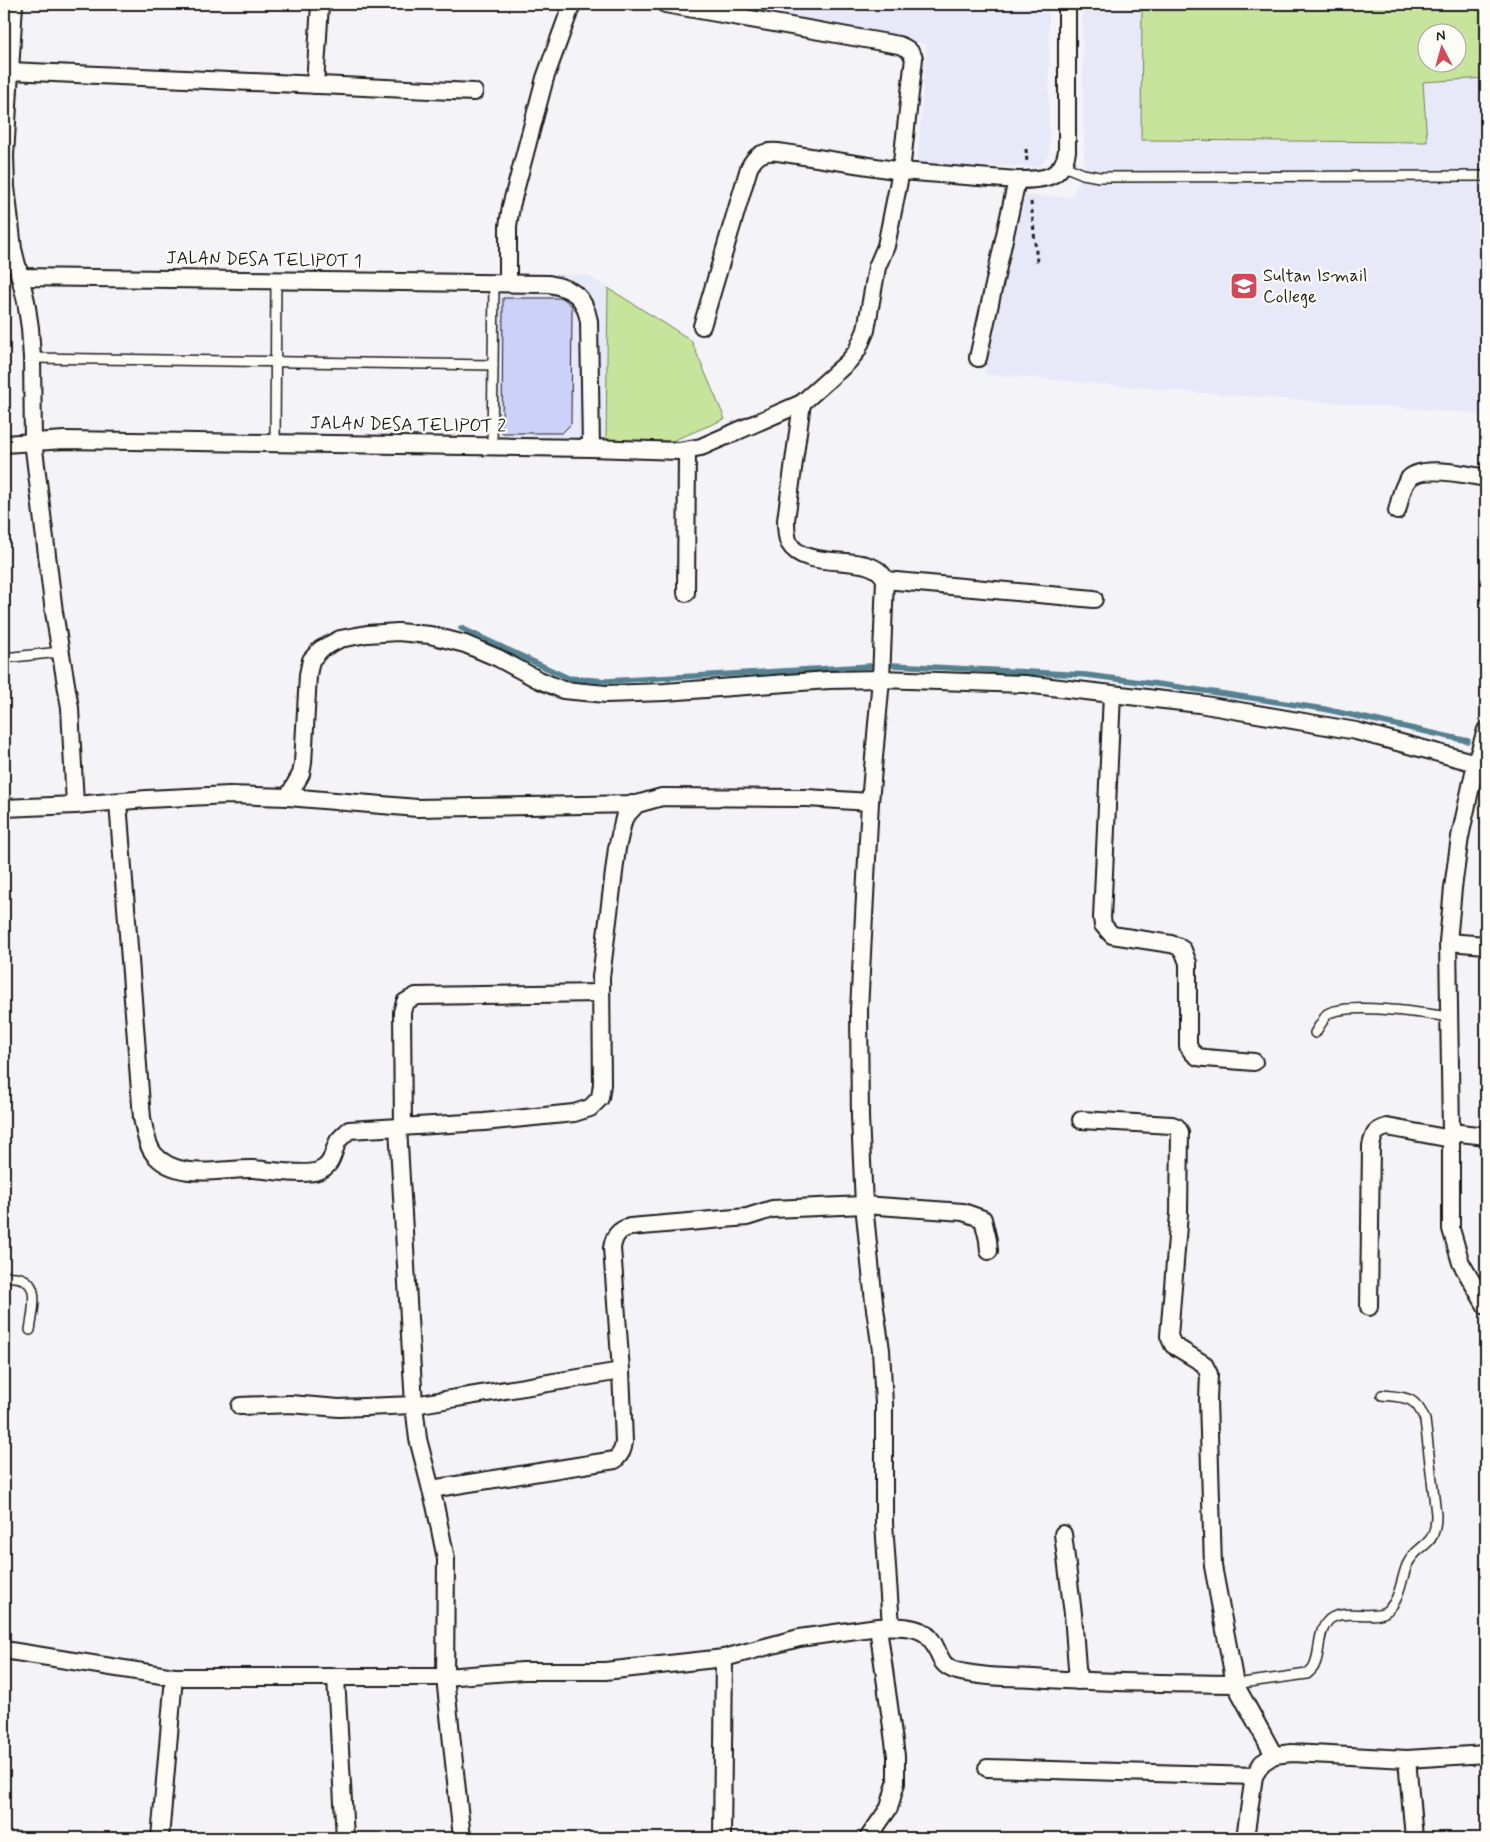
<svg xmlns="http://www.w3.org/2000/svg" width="1490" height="1842" viewBox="0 0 1490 1842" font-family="Mynerve,sans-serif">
<rect width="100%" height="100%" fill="#f3f3f8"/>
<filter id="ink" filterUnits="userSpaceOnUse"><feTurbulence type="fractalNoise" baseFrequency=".02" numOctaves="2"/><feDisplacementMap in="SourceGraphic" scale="10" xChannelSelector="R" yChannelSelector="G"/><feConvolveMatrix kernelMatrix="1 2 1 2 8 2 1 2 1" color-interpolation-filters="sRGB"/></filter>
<g filter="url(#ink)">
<g fill="#e7e9f9" fill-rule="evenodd">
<path d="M703,4H1049V154L1039,167L924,165L917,163L927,44Z"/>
<path d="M1082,4H1486V414L1204,393L984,374L1020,196L1072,197L1085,168L1084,159ZM1428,32H1458V62H1428Z"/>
<path d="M489,273L587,275L608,288L606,440L486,439Z"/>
</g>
<g fill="#c6e49c" stroke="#71805c" fill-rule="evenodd">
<path d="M1142,4H1486V78L1423,82L1427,142L1141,140ZM1428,32H1458V62H1428Z"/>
<path d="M608,288L691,340L725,419L672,441L606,440Z"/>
</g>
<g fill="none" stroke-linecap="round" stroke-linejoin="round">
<g stroke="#568190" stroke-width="5.5">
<path d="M461,628L568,678L607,681L870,666"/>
<path d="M892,665L1086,675L1172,686L1324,709L1468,741"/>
</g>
</g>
<path fill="#ccd1fa" stroke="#1c1c1c" d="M503,298H563L572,306L571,424L562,433H502Z"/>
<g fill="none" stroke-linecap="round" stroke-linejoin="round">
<defs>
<g id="lane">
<path d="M1064,166L1083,174L1099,177L1486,176"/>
<path d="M32,358L493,365"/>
<path d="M275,443L276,280"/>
<path d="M492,447L494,283"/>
<path d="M4,658L60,652"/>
<path d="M1315,1033L1327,1014C1349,1002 1422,1013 1449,1017"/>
<path d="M4,1277C43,1273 34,1304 30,1330"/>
<path d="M1235,1684L1307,1674C1309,1672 1313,1669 1314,1666C1321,1653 1317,1634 1327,1622C1338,1607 1371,1620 1385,1612C1400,1603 1401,1579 1407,1565C1418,1541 1436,1551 1436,1514L1425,1420C1416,1396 1405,1397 1382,1395"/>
</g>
<g id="street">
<path d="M14,4L5,156L6,187L13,249L26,301L30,328L32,358L33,441L54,612L70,708L75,805"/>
<path d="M10,71L474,92"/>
<path d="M315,85L320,4"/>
<path d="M20,277L549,284C574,289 584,296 589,321L591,448"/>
<path d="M508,283V226L511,206L545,78L572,4"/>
<path d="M702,326L749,168C756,154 764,151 778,152L901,171L1017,180C1042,180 1063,179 1067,151V4"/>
<path d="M978,358L1017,180"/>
<path d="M802,403L786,520C786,527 786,536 789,543C806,574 874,549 885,580L881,679L870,802L859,1010L860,1117L864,1205L874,1302L881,1350L884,1404V1523L891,1626"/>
<path d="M4,444L65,440L591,448L679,451L701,447L802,403L848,362L857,351L866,330L877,267L886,246L901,171L914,58C910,50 907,48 899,45L665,4"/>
<path d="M1397,511C1400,501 1401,489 1407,481C1418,463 1468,475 1486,478"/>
<path d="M885,580L1094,599"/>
<path d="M686,593L687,451"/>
<path d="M1112,694L1102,918L1103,925L1112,935L1171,944L1177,946L1183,950L1188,963V1046L1192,1052L1198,1057L1205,1058L1254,1062"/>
<path d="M1486,730L1476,763L1486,767"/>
<path d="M288,797L301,774L303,763L308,675L311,660L321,649L340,639L367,634L398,632L430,635L465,644L498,658L537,679L563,690L606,694L665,692L829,680L881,679L1025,684L1199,704L1356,731L1476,763L1460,837L1453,888L1448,942L1451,1132V1229L1461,1263L1486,1306"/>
<path d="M118,802L142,1118C145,1130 146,1144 154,1154C178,1182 222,1168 253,1169C268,1170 305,1176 318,1171C333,1166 332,1153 338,1141C341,1137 346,1133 349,1130L484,1122L574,1113L590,1108L600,1098L602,1084L601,977L617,848L624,818L637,804L662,797L807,798L870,802"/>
<path d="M4,808L75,805L147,799L229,795L288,797L417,808L637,804"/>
<path d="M1448,942L1486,945"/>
<path d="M1081,1120L1172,1125L1177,1127L1180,1132L1179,1213L1169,1336L1173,1345L1204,1364L1209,1374L1208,1400L1213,1566L1235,1684"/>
<path d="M403,1127L402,1012L405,1002L416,996L601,993"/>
<path d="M1451,1132L1486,1136"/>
<path d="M1369,1307L1371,1146C1374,1134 1374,1131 1387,1127L1451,1139"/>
<path d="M240,1406L290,1404L339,1408L414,1405L621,1371L612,1248C614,1236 618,1230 630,1227L747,1217L772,1209L864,1205L963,1212L983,1219L988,1240L989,1251"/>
<path d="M431,1489L615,1460C621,1454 623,1450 624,1442L621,1371"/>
<path d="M1063,1534L1073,1614L1078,1681"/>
<path d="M4,1650L174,1677H445L446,1559L435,1505L418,1439L414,1405L398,1127"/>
<path d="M336,1677L345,1838"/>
<path d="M1407,1759L1414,1838"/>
<path d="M987,1768L1254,1776"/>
<path d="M160,1838L174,1677"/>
<path d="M462,1838L445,1677L523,1671H605L724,1658L799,1638L878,1627C893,1626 919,1625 929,1637C941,1650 936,1665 957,1671C981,1677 1008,1677 1033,1678C1100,1683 1168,1683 1235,1684L1274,1755L1292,1753L1407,1759L1486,1754"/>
<path d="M722,1838L724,1658"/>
<path d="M868,1838L889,1808L896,1783V1756L878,1627"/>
<path d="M1245,1838L1254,1776L1262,1763L1274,1755"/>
</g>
</defs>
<use href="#lane" stroke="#1c1c1c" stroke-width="12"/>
<use href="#street" stroke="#1c1c1c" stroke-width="20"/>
<g stroke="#1c1c1c" stroke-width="3" stroke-dasharray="4 4" stroke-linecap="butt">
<path d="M1026,149L1027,163"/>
<path d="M1031,202L1037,262"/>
</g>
<use href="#lane" stroke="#fdfcf7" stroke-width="9"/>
<use href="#street" stroke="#fdfcf7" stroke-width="16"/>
</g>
</g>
<defs>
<symbol id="school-square" viewBox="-11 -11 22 22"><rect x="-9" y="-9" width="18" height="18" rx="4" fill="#d1495b" stroke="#fdfcf7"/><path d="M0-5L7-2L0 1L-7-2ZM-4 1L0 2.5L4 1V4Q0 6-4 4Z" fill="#fff"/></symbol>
</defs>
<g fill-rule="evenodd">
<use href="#school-square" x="1228" y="270" width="32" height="32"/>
</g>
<g text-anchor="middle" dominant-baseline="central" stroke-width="4.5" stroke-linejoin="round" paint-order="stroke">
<g font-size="18" fill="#1c1c1c" stroke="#fdfcf7">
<text transform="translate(264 260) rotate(1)">JALAN DESA TELIPOT 1</text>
<text transform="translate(408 425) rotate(1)">JALAN DESA TELIPOT 2</text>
</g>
<g font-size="18" fill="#1c1c1c" stroke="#fdfcf7" text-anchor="start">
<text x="1263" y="276">Sultan Ismail<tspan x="1263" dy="21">College</tspan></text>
</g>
</g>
<rect width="1490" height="1842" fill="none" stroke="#fdfcf7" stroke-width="20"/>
<rect x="10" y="10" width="1470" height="1822" fill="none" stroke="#1c1c1c" stroke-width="2" filter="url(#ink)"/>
<g transform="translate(1442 48) rotate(354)"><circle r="24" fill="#fdfcf7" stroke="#a3a29f"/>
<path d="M0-4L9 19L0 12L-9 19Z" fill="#d1495b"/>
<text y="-8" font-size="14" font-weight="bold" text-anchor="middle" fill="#1c1c1c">N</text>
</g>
</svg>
